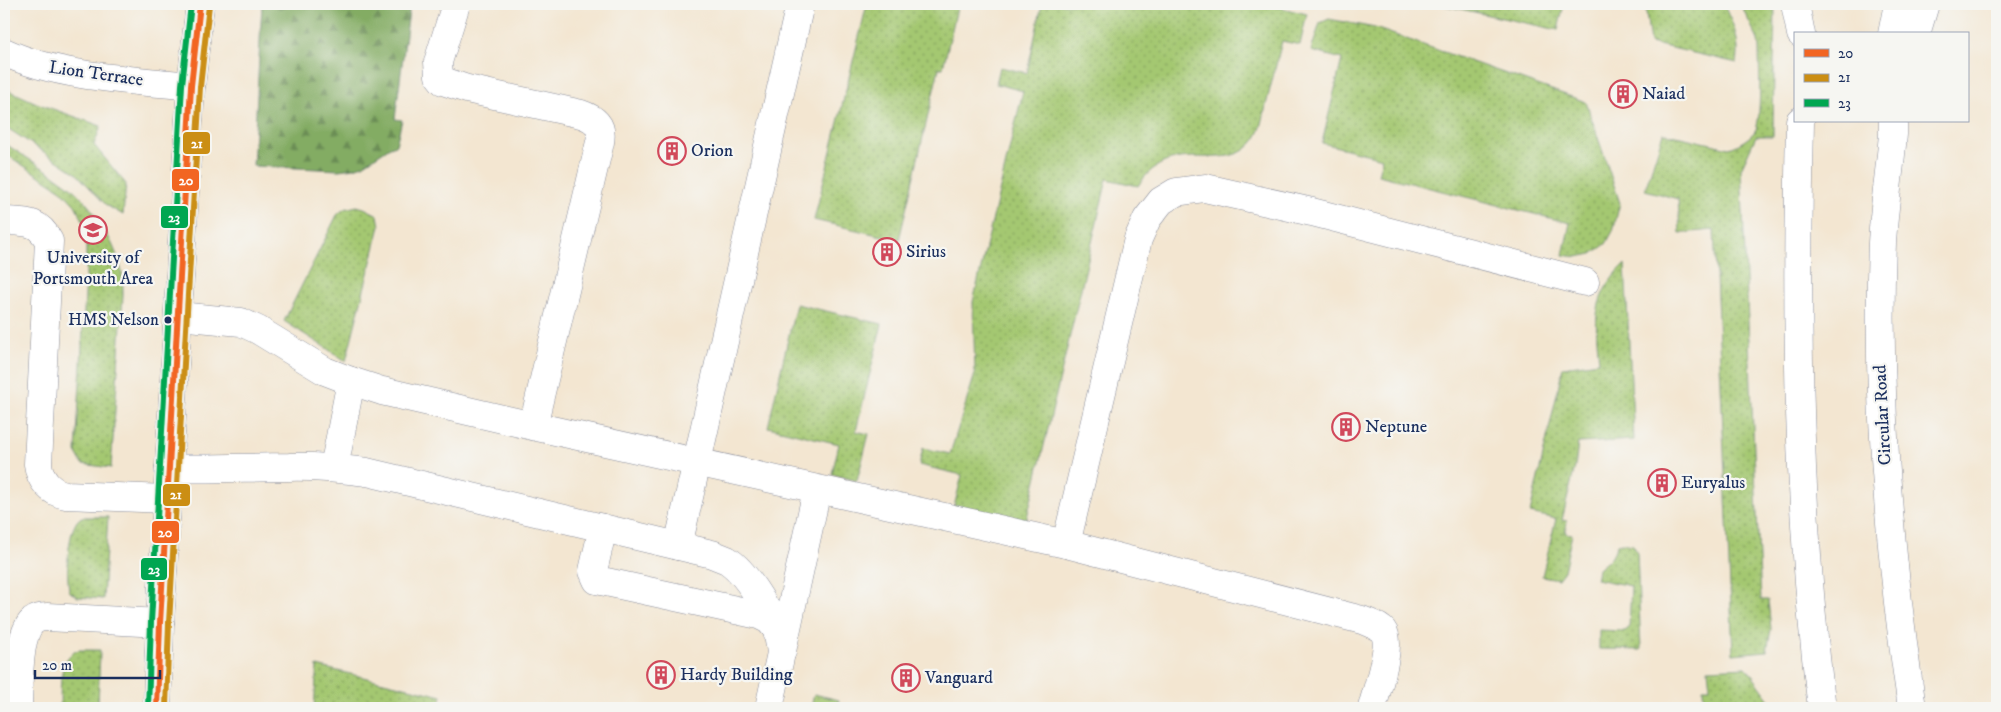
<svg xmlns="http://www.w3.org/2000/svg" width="2001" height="712" viewBox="0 0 2001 712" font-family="'IM FELL DW Pica',serif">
<defs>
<pattern id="grass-dots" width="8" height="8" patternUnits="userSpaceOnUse" patternTransform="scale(1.25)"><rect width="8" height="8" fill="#a4c871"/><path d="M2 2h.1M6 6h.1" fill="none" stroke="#85a360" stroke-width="1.8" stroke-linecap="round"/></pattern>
<pattern id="forest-firs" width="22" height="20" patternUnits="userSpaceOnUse" patternTransform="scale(1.25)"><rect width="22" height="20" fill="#83ac63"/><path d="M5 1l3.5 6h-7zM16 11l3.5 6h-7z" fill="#6a8c55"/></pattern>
</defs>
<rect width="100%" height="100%" fill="#f6f6f2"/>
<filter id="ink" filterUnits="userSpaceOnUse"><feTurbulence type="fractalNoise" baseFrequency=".02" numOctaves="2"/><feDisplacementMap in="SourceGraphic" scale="10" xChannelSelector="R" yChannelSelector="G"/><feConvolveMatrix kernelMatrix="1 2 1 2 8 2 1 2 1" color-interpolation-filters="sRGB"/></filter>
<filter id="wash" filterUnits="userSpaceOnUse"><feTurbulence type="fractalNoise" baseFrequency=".0096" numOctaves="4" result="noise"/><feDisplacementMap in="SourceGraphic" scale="20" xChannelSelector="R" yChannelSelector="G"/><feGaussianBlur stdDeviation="1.12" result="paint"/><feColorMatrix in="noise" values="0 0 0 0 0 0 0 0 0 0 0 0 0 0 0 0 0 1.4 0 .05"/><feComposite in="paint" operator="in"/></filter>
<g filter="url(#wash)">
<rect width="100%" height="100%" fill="#f3e6d1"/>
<g fill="url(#grass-dots)" stroke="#607c68">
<path d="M867,4H958L943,68H939L899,240L814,220Z"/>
<path d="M1042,4H1266L1307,14L1300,45L1282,41C1277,61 1272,81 1267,101C1264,113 1263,127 1256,138C1228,180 1173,131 1138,186L1107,179L1025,526L954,507L962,475L919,465L923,448L950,454L975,374L973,302L1023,91L996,84L1000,67L1027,73Z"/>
<path d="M1437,4H1564L1558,30Z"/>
<path d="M1645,4H1723C1733,23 1741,41 1737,63L1650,43Z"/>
<path d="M1746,4H1775L1773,136H1756L1741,169L1761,600H1768L1771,629L1767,651L1733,654L1714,230L1680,233L1678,199L1645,190L1663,133L1729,148C1737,146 1750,138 1755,131C1762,121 1759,62 1759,48L1758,40L1742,7Z"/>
<path d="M1329,19L1375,28L1586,102L1620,203L1613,231L1606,244L1592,254L1577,257L1563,255L1570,223L1378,175L1382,158L1322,143L1342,59L1311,51L1320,23Z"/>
<path d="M4,88L39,104L101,126L94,145L126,184L123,215L106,205L76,173L4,126Z"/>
<path d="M4,143C25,157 48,170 68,185C91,203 112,237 120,265C123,275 123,285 123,296L111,468L82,464L76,452L86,276V246L84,222L75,205L61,190L4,153Z"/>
<path d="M357,206L364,208L378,215L380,226L346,361L284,321L337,215L344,209Z"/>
<path d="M1625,264L1634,440L1578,443L1575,467L1562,520L1567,521L1565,533L1572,534L1564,571L1558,579L1542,576L1556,519L1530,513L1563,367L1599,362C1595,320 1591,297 1625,264Z"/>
<path d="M796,304L882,324L856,431L869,434L857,481L832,474L839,444L768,427Z"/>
<path d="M82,517H108L103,599L78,597L70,592L69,589C66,575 67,523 82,517Z"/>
<path d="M1622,543L1633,545L1637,552L1641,650L1599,649V630L1625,631L1629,628L1631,586L1596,579L1598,569L1612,557L1617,544Z"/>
<path d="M79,650H100L98,708H60C61,690 57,656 79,650Z"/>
<path d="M317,666L442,696L439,708H314Z"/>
<path d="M1746,667L1776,708H1704L1703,688H1710L1708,669Z"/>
<path d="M814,694L839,700L837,708H811Z"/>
</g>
<path fill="url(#forest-firs)" stroke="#4f6e60" d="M262,4H410L395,119L402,120L396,145L390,147L363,165L354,168L339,170L253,166Z"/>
</g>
<g filter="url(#ink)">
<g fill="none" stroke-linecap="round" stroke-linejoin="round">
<defs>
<g id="minor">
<path d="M456,4L438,62L439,76L443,81L467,89L581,114C596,119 603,126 600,142L533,426"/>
<path d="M1795,4L1801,34"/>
<path d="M1892,34L1898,4"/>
<path d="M1916,34L1925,4"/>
<path d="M4,52C58,77 131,80 191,86"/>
<path d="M1800,121C1796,317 1797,514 1822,708"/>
<path d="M1893,121V134C1890,170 1884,206 1882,243C1876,399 1889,554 1912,708"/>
<path d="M4,221C26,222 38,220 49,241L38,464C40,480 50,492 66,495L167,499"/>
<path d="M178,316L241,322L258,330L325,371L351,381L382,391L533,426L1066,544L1362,620C1369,623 1378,625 1383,631C1393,644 1376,692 1372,708"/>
<path d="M169,468C210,470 249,467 289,467C316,466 341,469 367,472L712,554C717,556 722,558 727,560C745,571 766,607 775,626C779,634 780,644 781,653L769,708"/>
<path d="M334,468L351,381"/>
<path d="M603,528L593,571L597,580L759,615L769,620L775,627"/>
<path d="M1066,544L1138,239L1147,219L1161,201L1176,192L1205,188L1312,212L1585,282"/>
<path d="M678,546L800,4"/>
<path d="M782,651L817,490"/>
<path d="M18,708C19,687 17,635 33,621C37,618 42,617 47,617L160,623"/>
<path d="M157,708L160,623L191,86L200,4"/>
</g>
</defs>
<use href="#minor" stroke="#878a98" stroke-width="29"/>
<use href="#minor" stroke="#fff" stroke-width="28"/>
<defs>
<path id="bus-1" d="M157,708L160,623L191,86L200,4"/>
<path id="bus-2" d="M166,708L169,623L200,87L209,5"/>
<path id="bus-3" d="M148,708L151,622L182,85L191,4"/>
</defs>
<use href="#bus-1" stroke="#f6f6f2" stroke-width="10"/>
<use href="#bus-2" stroke="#f6f6f2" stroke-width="10"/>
<use href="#bus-3" stroke="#f6f6f2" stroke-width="10"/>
<use href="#bus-1" stroke="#f26522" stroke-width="6"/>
<use href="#bus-2" stroke="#cb8e13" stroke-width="6"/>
<use href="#bus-3" stroke="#00a651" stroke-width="6"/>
</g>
</g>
<defs>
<symbol id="building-ring" viewBox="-11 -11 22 22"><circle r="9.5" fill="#f6f6f2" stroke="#d1495b" stroke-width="1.5"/><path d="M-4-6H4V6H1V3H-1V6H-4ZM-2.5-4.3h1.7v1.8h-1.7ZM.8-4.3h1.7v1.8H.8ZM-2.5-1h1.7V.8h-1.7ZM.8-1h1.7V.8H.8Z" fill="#d1495b"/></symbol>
<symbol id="university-ring" viewBox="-11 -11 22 22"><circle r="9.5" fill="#f6f6f2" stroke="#d1495b" stroke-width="1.5"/><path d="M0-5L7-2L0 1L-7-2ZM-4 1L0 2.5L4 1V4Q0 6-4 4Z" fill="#d1495b"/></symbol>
</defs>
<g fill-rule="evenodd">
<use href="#building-ring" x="1607" y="78" width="32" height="32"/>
<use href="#building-ring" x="656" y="135" width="32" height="32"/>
<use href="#university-ring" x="77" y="214" width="32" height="32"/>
<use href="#building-ring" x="871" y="236" width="32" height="32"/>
<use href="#building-ring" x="1330" y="411" width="32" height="32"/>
<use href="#building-ring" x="1646" y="467" width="32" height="32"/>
<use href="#building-ring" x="645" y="659" width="32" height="32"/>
<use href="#building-ring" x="890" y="662" width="32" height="32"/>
</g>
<circle fill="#1b2f5e" stroke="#f6f6f2" stroke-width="2" cx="168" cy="320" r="4.5"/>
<g text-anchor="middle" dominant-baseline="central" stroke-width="4.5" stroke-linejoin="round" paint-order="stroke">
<g font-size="17" fill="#1b2f5e" stroke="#f6f6f2" text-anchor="end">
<text x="159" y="320">HMS Nelson</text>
</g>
<g font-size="18" fill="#1b2f5e" stroke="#f6f6f2">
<text transform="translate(96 74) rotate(8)">Lion Terrace</text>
<text transform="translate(1883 415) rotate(-93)">Circular Road</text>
</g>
<g font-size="18" fill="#1b2f5e" stroke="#f6f6f2" text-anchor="start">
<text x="1642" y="94">Naiad</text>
<text x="691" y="151">Orion</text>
<text x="906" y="252">Sirius</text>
<text x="93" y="258" text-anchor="middle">University of<tspan x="93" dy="21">Portsmouth Area</tspan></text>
<text x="1365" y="427">Neptune</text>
<text x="1681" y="483">Euryalus</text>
<text x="680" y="675">Hardy Building</text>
<text x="925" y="678">Vanguard</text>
</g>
</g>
<g stroke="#f6f6f2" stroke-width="2">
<rect x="182" y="131" width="29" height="24" rx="5" fill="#cb8e13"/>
<rect x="171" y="168" width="29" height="24" rx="5" fill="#f26522"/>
<rect x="160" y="205" width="29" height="24" rx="5" fill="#00a651"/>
<rect x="162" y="483" width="29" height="24" rx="5" fill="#cb8e13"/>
<rect x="151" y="520" width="29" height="24" rx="5" fill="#f26522"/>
<rect x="140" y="557" width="28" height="24" rx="5" fill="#00a651"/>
</g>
<g font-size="14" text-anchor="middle" font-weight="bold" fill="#fff">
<text x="197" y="148">21</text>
<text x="186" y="185">20</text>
<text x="174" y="222">23</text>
<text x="176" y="499">21</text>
<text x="165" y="537">20</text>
<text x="154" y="574">23</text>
</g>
<rect width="2001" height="712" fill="none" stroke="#f6f6f2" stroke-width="20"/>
<rect x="1794" y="32" width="175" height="90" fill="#f6f6f2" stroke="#9ea6b7"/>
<rect x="1804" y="49" width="25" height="8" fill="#f26522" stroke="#9ea6b7"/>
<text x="1838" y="58" font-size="15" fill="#1b2f5e">20</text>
<rect x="1804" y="74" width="25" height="8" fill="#cb8e13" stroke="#9ea6b7"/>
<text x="1838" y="82" font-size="15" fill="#1b2f5e">21</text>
<rect x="1804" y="99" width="25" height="8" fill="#00a651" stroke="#9ea6b7"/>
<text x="1838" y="108" font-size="15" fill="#1b2f5e">23</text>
<path d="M35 670v8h125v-8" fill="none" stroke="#1b2f5e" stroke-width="2.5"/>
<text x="42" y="670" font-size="15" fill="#1b2f5e" stroke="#f6f6f2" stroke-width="4" paint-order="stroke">20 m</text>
</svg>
